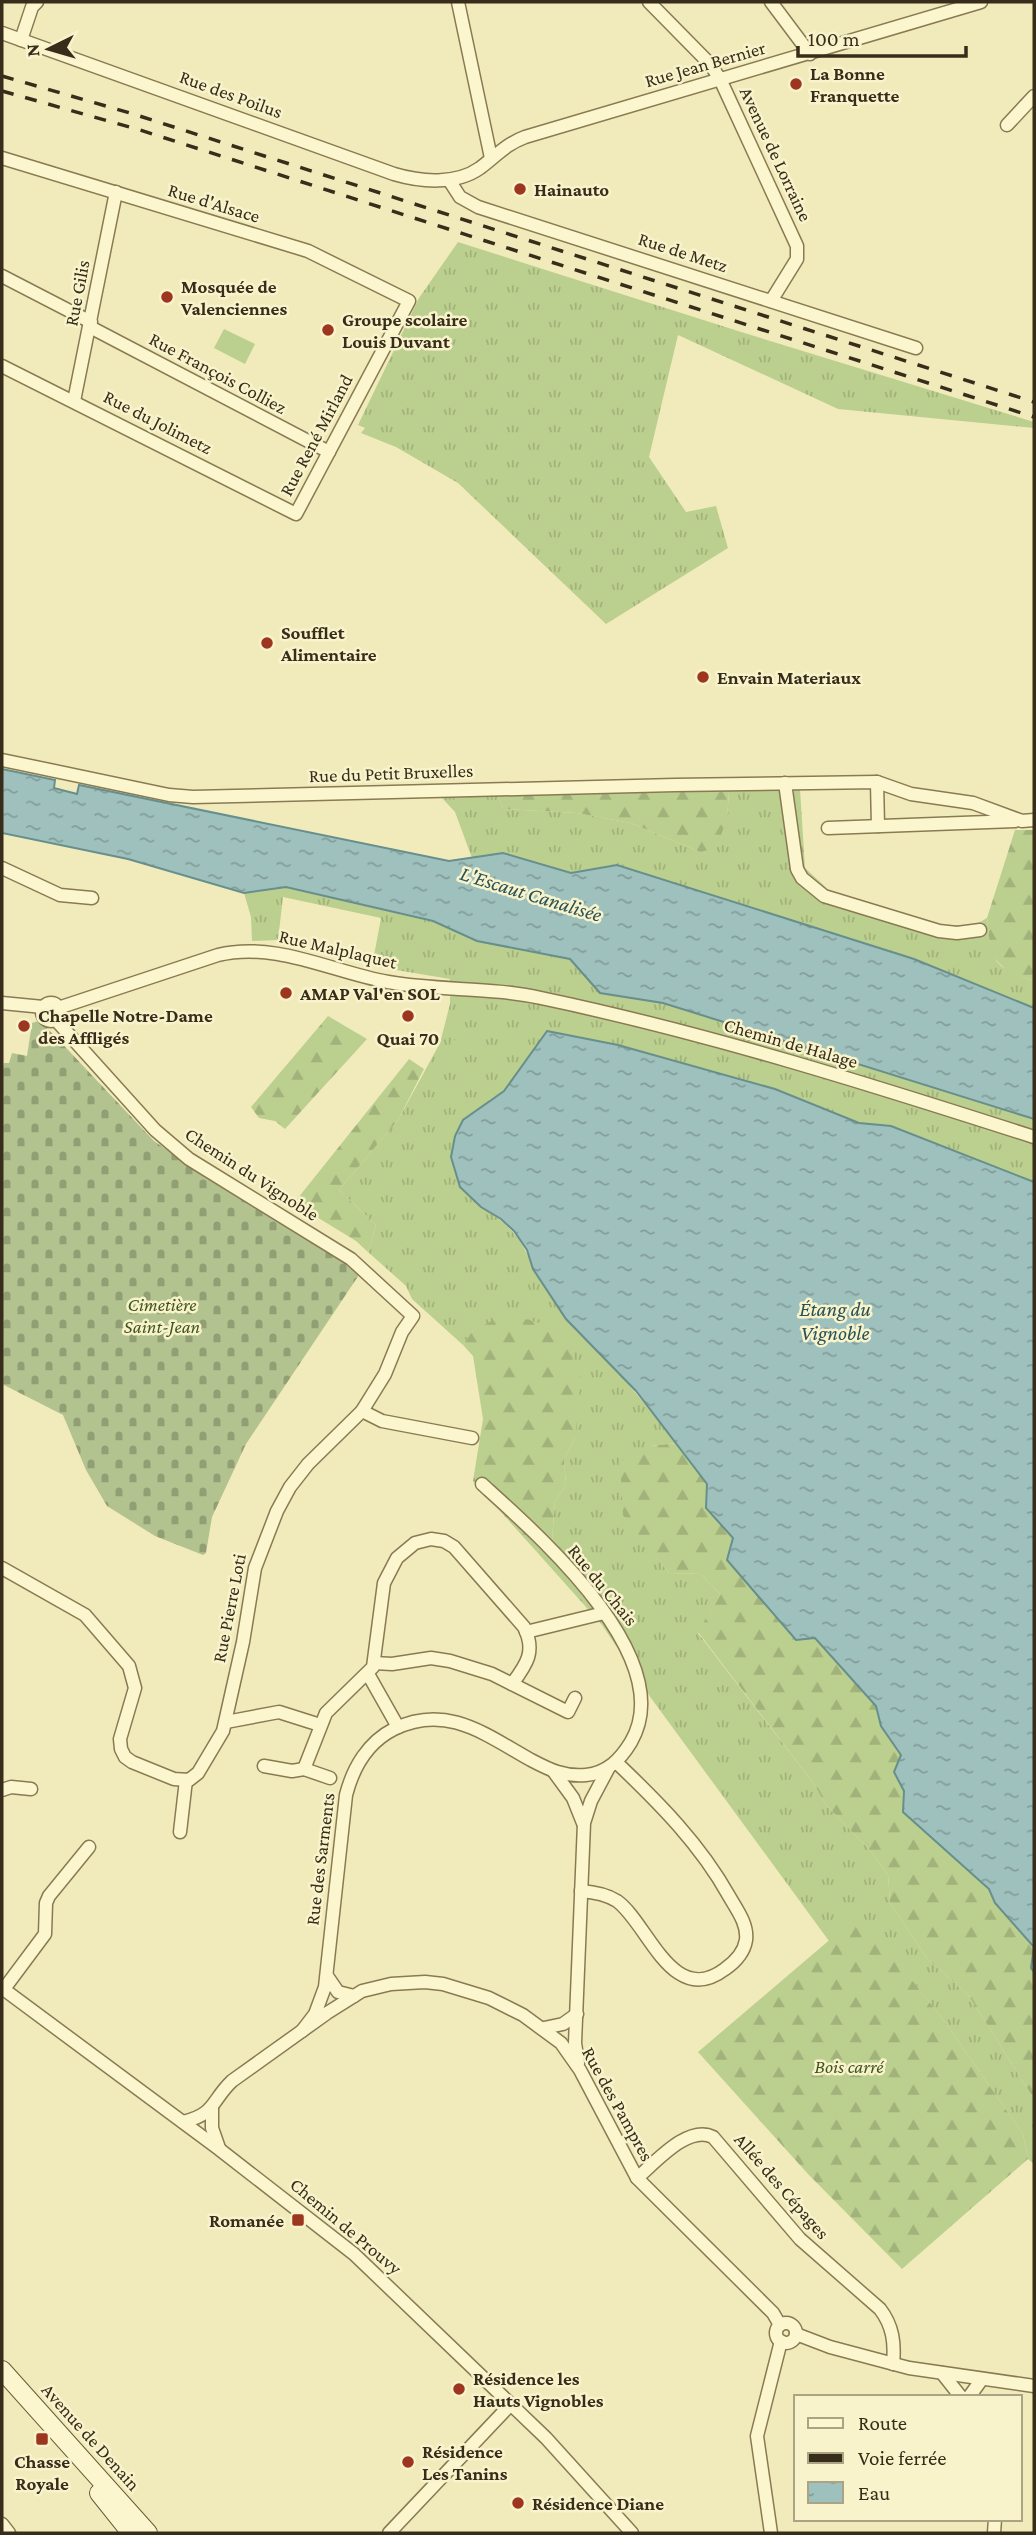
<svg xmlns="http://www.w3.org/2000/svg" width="1036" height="2535" viewBox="0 0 1036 2535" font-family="'Crimson Pro',serif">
<defs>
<pattern id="grass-tufts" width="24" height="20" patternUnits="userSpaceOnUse" patternTransform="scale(1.75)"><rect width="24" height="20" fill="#bbcf8e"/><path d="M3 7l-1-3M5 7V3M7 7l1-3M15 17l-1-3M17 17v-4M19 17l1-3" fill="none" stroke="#a1b27a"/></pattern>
<pattern id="forest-firs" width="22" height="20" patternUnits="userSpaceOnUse" patternTransform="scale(1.75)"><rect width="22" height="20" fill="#bbcf8e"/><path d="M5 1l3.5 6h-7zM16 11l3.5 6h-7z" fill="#a1b27a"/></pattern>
<pattern id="cemetery-stones" width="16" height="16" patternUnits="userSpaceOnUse" patternTransform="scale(1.75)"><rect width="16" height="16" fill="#b3c38f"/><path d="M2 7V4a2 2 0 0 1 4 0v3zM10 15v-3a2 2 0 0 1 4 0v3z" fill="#929f74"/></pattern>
<pattern id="water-ripples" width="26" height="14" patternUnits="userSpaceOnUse" patternTransform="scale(1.75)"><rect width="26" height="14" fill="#9fc1bd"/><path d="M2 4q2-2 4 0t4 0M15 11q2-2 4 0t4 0" fill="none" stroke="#829d99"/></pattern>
</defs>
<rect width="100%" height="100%" fill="#f1ebbb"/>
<g fill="url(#grass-tufts)">
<path d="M458,242L738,331L1034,422V428L838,409L678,335L649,457L686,512L716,506L728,548L606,624L458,483L396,447L361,433L365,428L358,425L419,298Z"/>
<path d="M800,789L805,868L833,894L936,925H975L987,918C992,961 990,966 1034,981V1008L914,959L617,865L571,873L503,853L472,858L455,812L442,798L498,796L503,809L577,813L631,823L700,852L727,819L729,791Z"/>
<path d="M286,887L433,922L477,941L571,959L600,993L663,1003L1034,1119V1182L891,1126L859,1123L775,1089L618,1045L548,1031L504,1091L489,1100L481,1207C508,1223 523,1239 533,1269L677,1443L650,1446L648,1546L669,1573L701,1574L720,1594L698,1633L814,1784L826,1805L867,1847L888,1874L890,1903L927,1958L969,1996L1034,2099V2164L1028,2159L1023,2134L945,2022L860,1915L829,1941L651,1698L602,1625L536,1551L552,1540L555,1501L566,1485L564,1459L575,1438L473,1330L463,1345L412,1299L406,1286L368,1252L376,1225L339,1190L398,1120L440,1043L450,1004V979L372,966L381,918L283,897L278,940L252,941L251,917L244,893Z"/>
</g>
<g fill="url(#forest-firs)">
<path d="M729,791L727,819L716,848L700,852L631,823L577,813L503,809L498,796Z"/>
<path d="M1015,830H1034V981L1008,972L991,955L987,918Z"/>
<path d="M328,1016L367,1039L285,1129L275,1121L259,1118L251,1107Z"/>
<path d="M409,1059L424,1069L398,1120L339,1190L376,1225L368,1252L356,1241L294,1203Z"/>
<path d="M507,1314L558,1328L581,1376L575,1438L564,1459L566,1485L555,1501L552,1540L536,1551L473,1481L483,1419L473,1356L463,1345L473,1330Z"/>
<path d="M677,1443L707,1484V1508L815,1638L876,1706L881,1726L901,1755L894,1772L904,1791L903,1812L989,1889L995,1903L1034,1947L1031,1968L1034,1972V2099L969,1996L927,1958L890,1903L888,1874L867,1847L826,1805L814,1784L698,1632L720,1594L701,1574L669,1573L623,1515L620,1461L650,1446Z"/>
<path d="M860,1914L945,2022L1023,2134L1028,2159L902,2269L808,2174L698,2052Z"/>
</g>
<path fill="url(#cemetery-stones)" d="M38,1021L53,1034L154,1141L233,1194L361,1272L246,1444L212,1517L206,1553L203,1555L155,1536L107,1506L86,1470L63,1415L2,1384V1071L4,1063H9L12,1053L27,1056L32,1023Z"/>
<g fill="#bbcf8e">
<path d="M224,329L255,344L245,364L214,348Z"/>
<path d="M452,1039L467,1045L458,1070L443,1064Z"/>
</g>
<g fill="url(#water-ripples)" stroke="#678f8c" stroke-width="2">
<path d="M2,769L55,780L54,788L77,794L79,785L449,861L503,853L571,873L617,865L914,959L1034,1008V1119L663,1003L600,993L570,959L477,941L433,921L286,887L244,893L128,859L2,833Z"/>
<path d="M547,1031L618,1045L775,1089L859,1123L891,1126L1034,1182V1972L1031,1968L1034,1947L995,1903L989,1889L903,1812L904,1791L894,1772L901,1755L881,1726L876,1706L815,1638L796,1640L727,1560L733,1538L706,1508L707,1484L636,1391L566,1319L533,1269L527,1250L514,1231L501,1219L481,1207L460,1187L451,1157L455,1136L463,1120L504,1091Z"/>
</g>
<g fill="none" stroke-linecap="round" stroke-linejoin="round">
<defs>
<g id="minor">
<path d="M458,2L491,158"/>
<path d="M649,2L710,64L720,79L797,246V259L771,301"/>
<path d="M771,2L810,54"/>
<path d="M2,33L394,174C421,182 456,185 480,168C496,156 506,144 525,137L981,2"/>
<path d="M21,40L32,7L37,2"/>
<path d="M1007,125L1034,96"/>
<path d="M2,158L308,251L409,301L296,514L2,366"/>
<path d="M449,180L460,197L478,207L916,348"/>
<path d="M2,276L91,322"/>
<path d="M90,327L329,452"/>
<path d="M74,401L116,192"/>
<path d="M2,760L169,795L193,797L675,785L877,782L911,794L973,803L1022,821L1034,820"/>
<path d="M877,782L878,826"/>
<path d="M785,783L797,869L802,878L824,896L939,931L957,933L980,930"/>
<path d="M828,828L1015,821"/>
<path d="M2,868L60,895L92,898"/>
<path d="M2,1003L43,1007"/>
<circle cx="51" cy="1012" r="9"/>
<path d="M58,1008L218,955C276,941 332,972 388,982C439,991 491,987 541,998C708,1033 872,1085 1034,1137"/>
<path d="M55,1019L155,1130L189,1159L351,1259L413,1316L402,1332L385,1374L362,1411"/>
<path d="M2,1568L85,1615L129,1666L135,1688L120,1739L121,1749L125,1757L132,1762L174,1779L189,1780L198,1773L223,1731L243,1642L255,1568L277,1511L290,1487L308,1464L362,1411L382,1421L472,1438"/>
<path d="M526,1632L604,1613"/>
<path d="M374,1663L392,1664L431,1658L450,1661L492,1674L568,1712L575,1698"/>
<path d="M368,1674L398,1727"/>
<path d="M226,1722L279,1712L320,1725"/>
<path d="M264,1766L292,1771L304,1769L330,1778"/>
<path d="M304,1769L326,1713L373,1667L384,1583L397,1558L415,1543L431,1539L444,1541L454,1547L524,1627C536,1651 527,1664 512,1684"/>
<path d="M554,1772L573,1798L583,1823"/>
<path d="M2,1790L11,1787L31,1789"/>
<path d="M180,1832L186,1780"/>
<path d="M581,1891C594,1892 606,1894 617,1901C648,1923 672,2009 725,1969C735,1962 744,1953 746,1940C748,1924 737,1910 729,1896C700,1844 659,1803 616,1762"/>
<path d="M327,1976L338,1992L354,1996"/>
<path d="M2,1988L219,2149L354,2254L546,2438L632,2533"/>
<path d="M4,1989L45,1934L46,1903L49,1896L89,1847"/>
<path d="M544,2028L563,2024L577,2014"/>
<path d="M302,2031L315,2014L325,1987L346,1795C353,1768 368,1742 394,1729C447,1703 486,1735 531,1760C550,1770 564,1777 586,1775C607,1773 620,1760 631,1742C680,1658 538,1535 482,1484"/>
<path d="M578,2063L575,2043L584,1823L591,1801L608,1769"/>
<path d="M212,2108V2128L219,2148"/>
<path d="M183,2122C216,2114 211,2101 232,2081L327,2013L362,1991L391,1984L425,1982L443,1984L489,1998L523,2015L561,2043L580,2070L637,2178L773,2313L780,2325"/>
<path d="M637,2178C655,2163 688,2124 713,2137L800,2239L880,2309C893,2326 895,2343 893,2364"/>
<circle cx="786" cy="2333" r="10"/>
<path d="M796,2334L830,2347L909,2368L1034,2386"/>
<path d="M942,2373L961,2397"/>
<path d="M969,2397L982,2379"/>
<path d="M2,2524L9,2533"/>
<path d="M389,2533L511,2404"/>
<path d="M771,2533L757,2436L781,2341"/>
<path d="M994,2533L995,2519"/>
</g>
<g id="secondary">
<path d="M2,2370L148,2533"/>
<path d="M99,2493L131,2533"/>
</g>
</defs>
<use href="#minor" stroke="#897a54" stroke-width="15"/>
<use href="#secondary" stroke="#6a5a37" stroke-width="20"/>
<use href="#minor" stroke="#fbf6ce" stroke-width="12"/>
<use href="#secondary" stroke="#fbf6ce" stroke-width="18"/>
<g stroke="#372d1a" stroke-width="3.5" stroke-dasharray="12 12" stroke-linecap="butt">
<path d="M2,76L130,113L1034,402"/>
<path d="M2,91L140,130L1034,417"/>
</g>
</g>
<g fill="#9c361f" stroke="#f8f3cb" stroke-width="2.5">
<circle cx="796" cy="84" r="7"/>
<circle cx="520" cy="189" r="7"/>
<circle cx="167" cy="297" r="7"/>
<circle cx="328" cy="330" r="7"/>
<circle cx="267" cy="643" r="7"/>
<circle cx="703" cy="677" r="7"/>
<circle cx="286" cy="993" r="7"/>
<circle cx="408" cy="1016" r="7"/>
<circle cx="24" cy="1026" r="7"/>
<rect x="291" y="2213" width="14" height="14" rx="3.5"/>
<circle cx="459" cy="2389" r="7"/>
<rect x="35" y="2432" width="14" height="14" rx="3.5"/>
<circle cx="408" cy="2462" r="7"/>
<circle cx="518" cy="2503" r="7"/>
</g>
<g text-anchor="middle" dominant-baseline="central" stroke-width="5" stroke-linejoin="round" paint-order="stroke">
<g font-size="19" fill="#372d1a" stroke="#f8f3cb">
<text transform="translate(705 64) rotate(-16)">Rue Jean Bernier</text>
<text transform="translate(231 94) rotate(20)">Rue des Poilus</text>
<text transform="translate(776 154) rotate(65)">Avenue de Lorraine</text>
<text transform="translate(214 203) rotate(17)">Rue d'Alsace</text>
<text transform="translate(683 252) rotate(18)">Rue de Metz</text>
<text transform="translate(77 293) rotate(-79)">Rue Gilis</text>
<text transform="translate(218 373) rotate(28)">Rue François Colliez</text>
<text transform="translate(158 422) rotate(27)">Rue du Jolimetz</text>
<text transform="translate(316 435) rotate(-62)">Rue René Mirland</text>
<text transform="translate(391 773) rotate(-2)">Rue du Petit Bruxelles</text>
<text transform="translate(338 949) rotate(13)">Rue Malplaquet</text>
<text transform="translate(791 1043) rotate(16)">Chemin de Halage</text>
<text transform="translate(252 1174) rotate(33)">Chemin du Vignoble</text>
<text transform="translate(603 1585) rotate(51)">Rue du Chais</text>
<text transform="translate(229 1608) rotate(-79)">Rue Pierre Loti</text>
<text transform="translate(320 1859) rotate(-83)">Rue des Sarments</text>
<text transform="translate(618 2104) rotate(61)">Rue des Pampres</text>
<text transform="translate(782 2186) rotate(49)">Allée des Cépages</text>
<text transform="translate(346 2226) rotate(40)">Chemin de Prouvy</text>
<text transform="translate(91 2437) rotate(48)">Avenue de Denain</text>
</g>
<g font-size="19" font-weight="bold" fill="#372d1a" stroke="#f8f3cb" text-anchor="start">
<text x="810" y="73">La Bonne<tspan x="810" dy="22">Franquette</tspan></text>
<text x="534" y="189">Hainauto</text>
<text x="181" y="286">Mosquée de<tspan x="181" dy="22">Valenciennes</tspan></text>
<text x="342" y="319">Groupe scolaire<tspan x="342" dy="22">Louis Duvant</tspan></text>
<text x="281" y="632">Soufflet<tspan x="281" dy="22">Alimentaire</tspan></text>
<text x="717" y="677">Envain Materiaux</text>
<text x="300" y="993">AMAP Val'en SOL</text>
<text x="38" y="1015">Chapelle Notre-Dame<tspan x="38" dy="22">des Affligés</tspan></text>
<text x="408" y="1038" text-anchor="middle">Quai 70</text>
<text x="284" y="2220" text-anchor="end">Romanée</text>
<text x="473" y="2378">Résidence les<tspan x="473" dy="22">Hauts Vignobles</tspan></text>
<text x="422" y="2451">Résidence<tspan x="422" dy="22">Les Tanins</tspan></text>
<text x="42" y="2461" text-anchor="middle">Chasse<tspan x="42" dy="22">Royale</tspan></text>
<text x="532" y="2503">Résidence Diane</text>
</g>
<g font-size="19" font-style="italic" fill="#3d551f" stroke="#f8f3cb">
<text x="162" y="1304">Cimetière<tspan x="162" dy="22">Saint-Jean</tspan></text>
<text x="849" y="2066">Bois carré</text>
</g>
<g font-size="21" font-style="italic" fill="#285258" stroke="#f8f3cb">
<text transform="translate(531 894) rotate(17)">L'Escaut Canalisée</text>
<text x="835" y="1309">Étang du<tspan x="835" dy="24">Vignoble</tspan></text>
</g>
</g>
<rect width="1036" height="2535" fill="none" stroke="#372d1a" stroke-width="7"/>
<rect x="794" y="2395" width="228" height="126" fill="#f8f3cb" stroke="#aba484" stroke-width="2"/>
<rect x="808" y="2418" width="35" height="10" fill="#fbf6ce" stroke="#aba484" stroke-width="2"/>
<text x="858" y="2430" font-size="21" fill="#372d1a">Route</text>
<rect x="808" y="2453" width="35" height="10" fill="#372d1a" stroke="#aba484" stroke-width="2"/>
<text x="858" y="2465" font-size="21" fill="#372d1a">Voie ferrée</text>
<rect x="808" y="2482" width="35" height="21" fill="url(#water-ripples)" stroke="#aba484" stroke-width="2"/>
<text x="858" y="2500" font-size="21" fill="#372d1a">Eau</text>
<g transform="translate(49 49) rotate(265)" stroke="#f8f3cb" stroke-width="5" paint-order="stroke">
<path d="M0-5L12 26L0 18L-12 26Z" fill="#372d1a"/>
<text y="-10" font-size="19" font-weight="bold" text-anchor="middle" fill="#372d1a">N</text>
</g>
<path d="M798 46v10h168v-10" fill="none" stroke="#372d1a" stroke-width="3.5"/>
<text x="808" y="46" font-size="21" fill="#372d1a" stroke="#f8f3cb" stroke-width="5" paint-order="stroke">100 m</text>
</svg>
